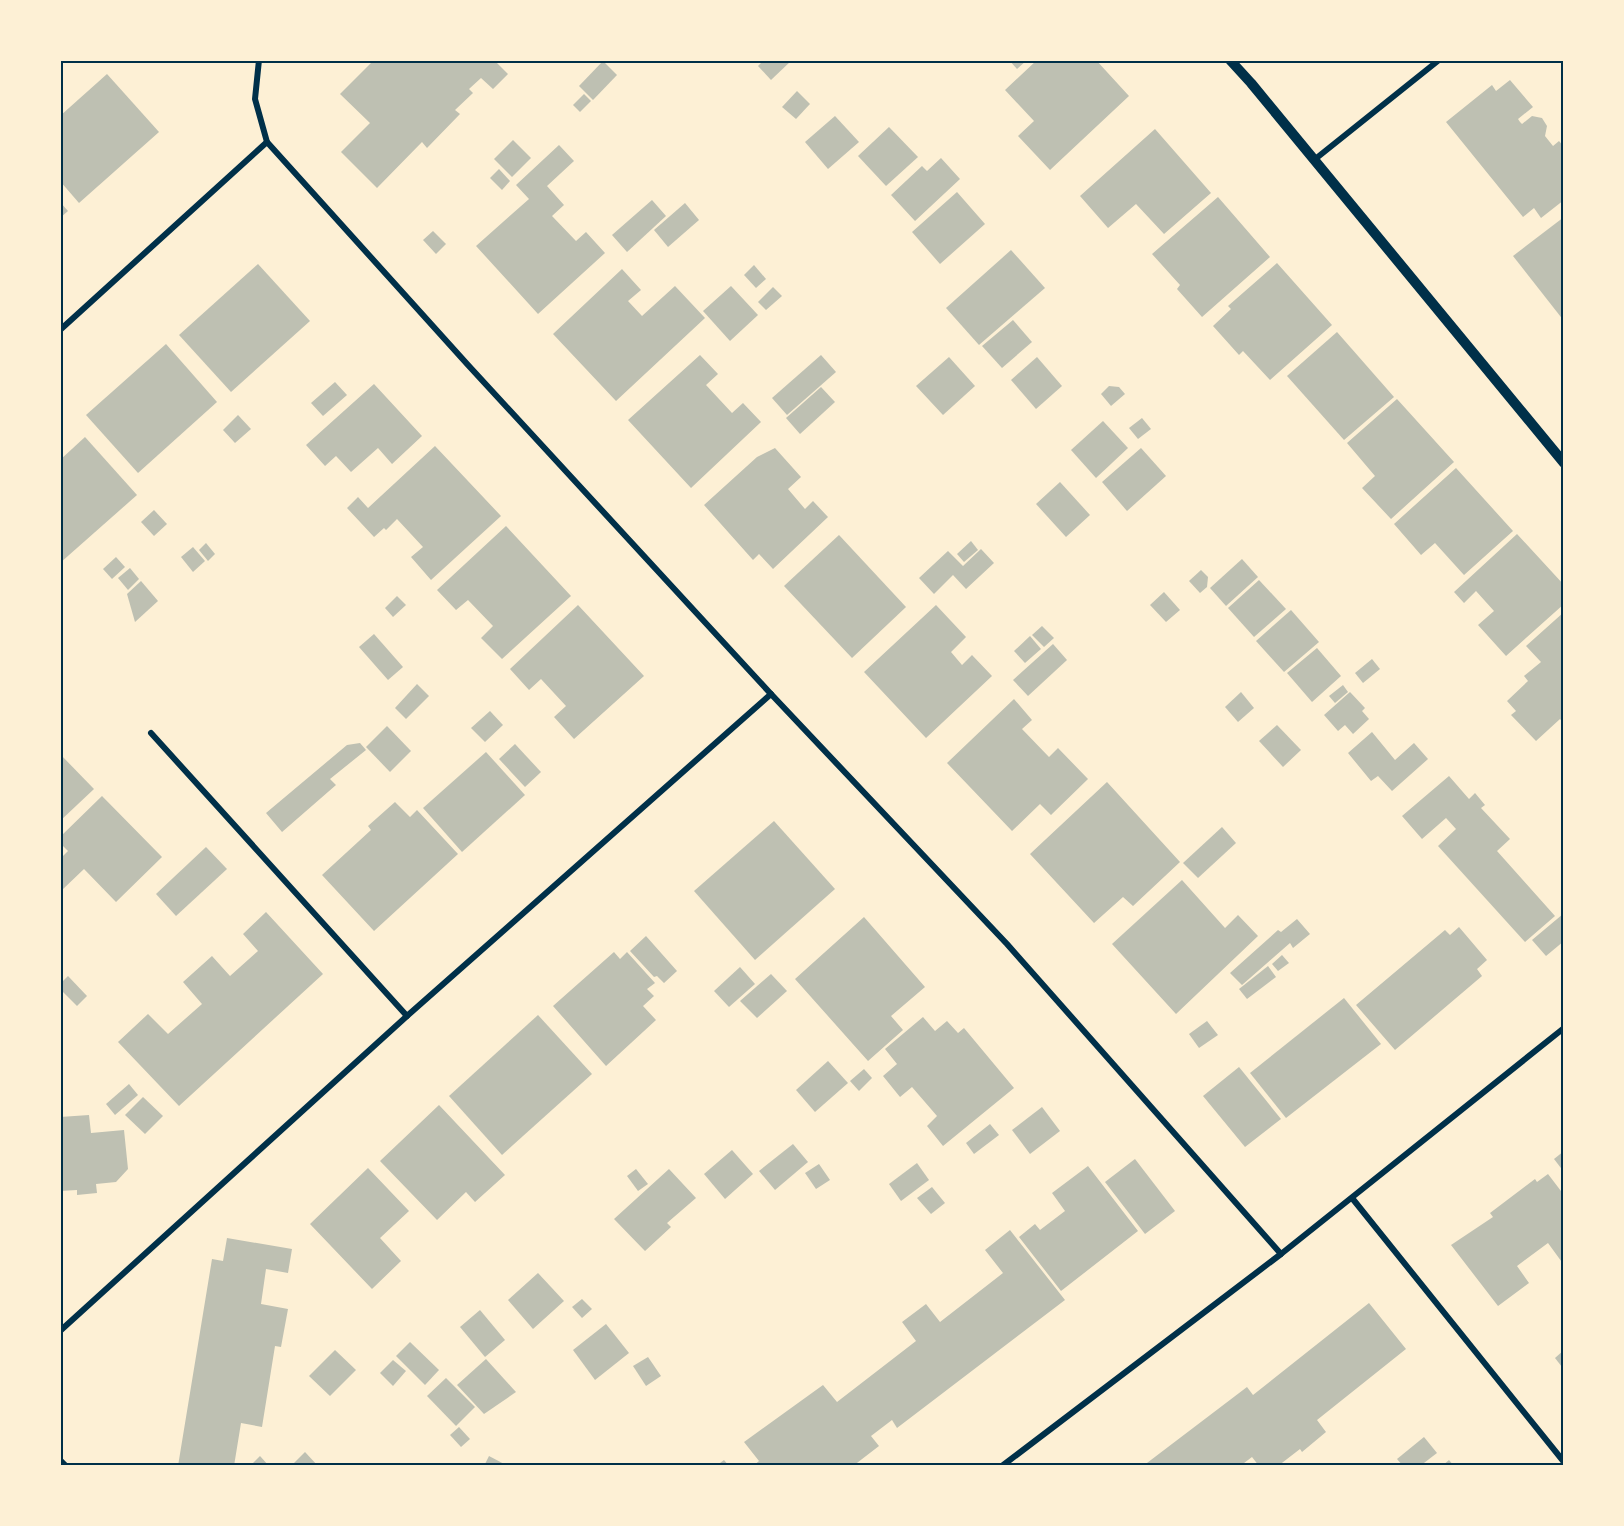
<svg xmlns="http://www.w3.org/2000/svg" width="1624" height="1526" viewBox="0 0 1624 1526" font-family="'Golos Text',sans-serif">
<rect width="100%" height="100%" fill="#fdf0d5"/>
<g fill="#bec0b2">
<path d="M374,60H494L508,74L493,89L481,78L469,89L473,93L455,110L460,114L427,148L422,142L377,188L341,152L370,123L340,94Z"/>
<path d="M764,60H792L771,80L758,66Z"/>
<path d="M1009,60H1027L1017,69Z"/>
<path d="M1037,60H1096L1129,96L1050,170L1018,136L1034,121L1005,90Z"/>
<path d="M603,61L617,75L593,100L579,86Z"/>
<path d="M107,74L159,132L79,203L60,181V116Z"/>
<path d="M1510,80L1533,107L1518,119L1520,122L1522,124L1532,116L1542,118L1547,126L1545,136L1553,146L1559,141L1564,147V200L1541,218L1534,208L1523,217L1446,122L1492,85L1496,91Z"/>
<path d="M797,91L810,104L796,119L782,107Z"/>
<path d="M584,94L591,101L580,112L573,105Z"/>
<path d="M835,116L859,142L828,169L805,142Z"/>
<path d="M889,127L918,157L886,186L858,156Z"/>
<path d="M1155,129L1211,193L1164,234L1136,204L1108,228L1080,196Z"/>
<path d="M513,140L531,158L512,177L494,159Z"/>
<path d="M559,145L574,161L547,186L564,205L552,216L576,241L586,232L605,253L538,314L476,246L529,199L516,185Z"/>
<path d="M941,158L960,179L915,221L891,195L922,166L927,171Z"/>
<path d="M499,169L510,181L502,190L490,178Z"/>
<path d="M957,192L985,224L940,264L912,232Z"/>
<path d="M1218,197L1270,257L1202,317L1177,289L1180,285L1152,254Z"/>
<path d="M652,200L666,216L627,252L612,235Z"/>
<path d="M60,202L68,211L60,218Z"/>
<path d="M685,203L699,220L668,247L654,230Z"/>
<path d="M1564,217V321L1513,256Z"/>
<path d="M433,231L446,244L436,254L423,240Z"/>
<path d="M1011,250L1045,288L979,345L946,308Z"/>
<path d="M1277,263L1332,325L1270,380L1243,351L1239,355L1213,326L1231,309L1228,306Z"/>
<path d="M258,264L310,321L231,392L179,335Z"/>
<path d="M754,265L766,279L756,288L744,275Z"/>
<path d="M622,269L641,290L628,301L642,316L675,286L705,318L616,401L553,334Z"/>
<path d="M731,286L758,315L730,341L703,311Z"/>
<path d="M773,287L782,296L766,310L758,302Z"/>
<path d="M1013,320L1032,342L1002,368L982,346Z"/>
<path d="M1337,332L1394,397L1344,440L1287,376Z"/>
<path d="M166,344L217,402L138,473L86,415Z"/>
<path d="M700,355L718,374L706,385L732,413L743,403L761,422L691,488L628,420Z"/>
<path d="M821,355L836,372L787,415L772,398Z"/>
<path d="M949,357L975,386L943,415L916,386Z"/>
<path d="M1037,357L1062,386L1036,409L1011,380Z"/>
<path d="M335,382L347,395L323,416L311,403Z"/>
<path d="M374,384L422,436L392,464L378,448L351,472L336,456L325,466L306,445Z"/>
<path d="M1109,386L1119,387L1125,394L1111,406L1101,394Z"/>
<path d="M821,387L835,402L800,434L786,418Z"/>
<path d="M1397,399L1454,462L1391,519L1362,488L1375,476L1347,443Z"/>
<path d="M238,415L251,429L235,443L223,430Z"/>
<path d="M1142,418L1151,429L1138,439L1129,428Z"/>
<path d="M1103,421L1128,448L1096,478L1071,450Z"/>
<path d="M85,437L137,495L60,563V460Z"/>
<path d="M435,446L501,516L431,580L411,557L423,547L397,519L386,530L384,528L374,537L347,508L358,497L368,508Z"/>
<path d="M775,448L801,477L788,489L805,509L813,501L828,517L773,569L759,554L753,560L704,505L757,457Z"/>
<path d="M1141,448L1166,476L1127,511L1102,482Z"/>
<path d="M1456,468L1513,531L1464,575L1435,543L1421,555L1394,524Z"/>
<path d="M1060,482L1090,515L1066,537L1036,504Z"/>
<path d="M154,510L167,524L154,536L141,522Z"/>
<path d="M506,526L571,596L502,659L481,638L493,626L468,600L456,610L437,590Z"/>
<path d="M1517,534L1564,585V604L1506,656L1478,625L1494,611L1476,591L1464,603L1454,592Z"/>
<path d="M839,535L906,607L852,658L784,586Z"/>
<path d="M971,541L978,550L964,562L957,554Z"/>
<path d="M206,543L215,554L208,561L199,550Z"/>
<path d="M193,547L205,561L193,572L181,557Z"/>
<path d="M981,549L994,563L966,589L953,575L934,594L919,578L948,551L963,566Z"/>
<path d="M116,557L125,567L112,579L103,569Z"/>
<path d="M1242,559L1258,577L1226,606L1210,588Z"/>
<path d="M130,568L139,579L128,590L118,578Z"/>
<path d="M1201,570L1208,577L1207,587L1200,593L1189,581Z"/>
<path d="M1259,580L1286,609L1254,637L1228,608Z"/>
<path d="M141,581L158,601L135,622L127,594Z"/>
<path d="M1164,592L1180,610L1166,622L1150,605Z"/>
<path d="M397,596L406,605L393,617L385,608Z"/>
<path d="M578,605L644,676L574,739L554,717L566,706L541,679L529,690L510,669Z"/>
<path d="M936,605L966,637L951,652L962,665L972,655L992,676L926,738L864,672Z"/>
<path d="M1291,610L1319,642L1284,672L1256,641Z"/>
<path d="M1564,612V724L1560,719L1536,741L1511,715L1516,711L1507,701L1528,681L1524,676L1541,662L1526,646Z"/>
<path d="M1042,626L1054,638L1044,647L1032,635Z"/>
<path d="M374,634L403,667L388,680L359,647Z"/>
<path d="M1030,636L1041,649L1025,663L1014,651Z"/>
<path d="M1053,644L1067,660L1028,696L1013,680Z"/>
<path d="M1317,648L1341,676L1312,702L1287,673Z"/>
<path d="M1372,659L1380,669L1363,683L1355,673Z"/>
<path d="M417,684L429,696L406,719L395,708Z"/>
<path d="M1343,685L1348,692L1335,703L1329,696Z"/>
<path d="M1241,692L1254,708L1238,722L1225,707Z"/>
<path d="M1350,692L1365,708L1362,711L1369,719L1353,734L1345,725L1338,731L1324,715Z"/>
<path d="M1014,699L1032,720L1022,729L1049,757L1058,748L1088,779L1051,815L1040,804L1012,831L947,763Z"/>
<path d="M490,711L503,725L485,742L471,728Z"/>
<path d="M1277,725L1301,750L1283,767L1259,741Z"/>
<path d="M387,726L411,751L390,772L366,747Z"/>
<path d="M1372,732L1395,760L1414,743L1428,759L1392,791L1378,776L1371,781L1348,753Z"/>
<path d="M360,743L366,750L330,779L336,785L282,832L266,813L347,745Z"/>
<path d="M515,744L541,772L525,787L499,759Z"/>
<path d="M486,752L525,795L462,852L423,808Z"/>
<path d="M60,754L94,789L60,821Z"/>
<path d="M1449,776L1469,799L1475,793L1485,805L1481,808L1510,839L1497,851L1555,916L1525,942L1438,846L1456,829L1446,818L1422,839L1402,816Z"/>
<path d="M1107,782L1180,862L1133,906L1123,897L1094,923L1030,854Z"/>
<path d="M102,796L162,857L116,902L84,869L62,890L60,888V859L68,851L60,843V837Z"/>
<path d="M395,802L410,817L417,810L458,854L374,931L322,875L371,830L368,826Z"/>
<path d="M774,821L835,889L755,960L694,891Z"/>
<path d="M1222,827L1236,843L1198,878L1183,863Z"/>
<path d="M206,847L227,869L176,916L156,894Z"/>
<path d="M1182,880L1225,928L1238,915L1258,936L1176,1014L1112,944Z"/>
<path d="M266,912L323,974L179,1106L118,1042L148,1014L168,1034L202,1004L183,982L212,956L230,976L258,951L243,934Z"/>
<path d="M1563,914L1564,941L1546,956L1532,940Z"/>
<path d="M864,917L925,987L891,1016L903,1030L868,1061L795,979Z"/>
<path d="M1297,919L1310,934L1293,948L1290,943L1242,985L1230,973L1278,930L1281,932Z"/>
<path d="M1459,927L1487,960L1477,969L1482,976L1395,1050L1356,1005L1445,930L1450,935Z"/>
<path d="M646,936L677,971L664,983L657,976L654,977L630,951Z"/>
<path d="M614,952L620,959L627,952L655,983L647,989L654,996L643,1006L656,1020L606,1066L553,1006Z"/>
<path d="M1282,955L1289,963L1278,971L1272,964Z"/>
<path d="M1268,966L1276,977L1247,999L1239,989Z"/>
<path d="M740,967L755,984L729,1007L714,991Z"/>
<path d="M771,974L787,991L757,1018L740,1001Z"/>
<path d="M68,976L87,996L77,1006L60,989V984Z"/>
<path d="M1344,998L1381,1044L1286,1118L1250,1073Z"/>
<path d="M538,1015L592,1074L502,1155L449,1096Z"/>
<path d="M923,1017L935,1031L947,1021L958,1033L964,1028L1014,1088L943,1146L927,1126L937,1116L912,1087L900,1097L883,1076L897,1064L885,1049Z"/>
<path d="M1207,1021L1218,1035L1199,1048L1189,1034Z"/>
<path d="M828,1061L848,1083L815,1112L796,1090Z"/>
<path d="M1239,1067L1281,1119L1245,1147L1203,1096Z"/>
<path d="M864,1069L872,1078L859,1091L850,1081Z"/>
<path d="M129,1084L138,1095L115,1115L106,1104Z"/>
<path d="M143,1097L163,1116L145,1134L125,1115Z"/>
<path d="M439,1105L505,1175L475,1202L466,1192L437,1220L380,1161Z"/>
<path d="M1042,1107L1060,1131L1030,1154L1012,1130Z"/>
<path d="M89,1115L91,1133L124,1130L128,1169L116,1182L96,1184L97,1193L77,1195V1190L60,1191V1117Z"/>
<path d="M990,1124L999,1135L974,1154L966,1143Z"/>
<path d="M793,1144L808,1162L775,1190L759,1171Z"/>
<path d="M732,1150L753,1174L725,1199L704,1174Z"/>
<path d="M1564,1151V1172L1554,1159Z"/>
<path d="M1135,1159L1175,1211L1145,1234L1105,1182Z"/>
<path d="M917,1163L929,1180L901,1201L889,1184Z"/>
<path d="M819,1164L830,1180L816,1189L805,1173Z"/>
<path d="M1088,1166L1138,1231L1061,1291L1019,1237L1035,1224L1040,1230L1065,1211L1052,1193Z"/>
<path d="M368,1168L409,1211L380,1238L401,1261L372,1289L310,1224Z"/>
<path d="M636,1169L648,1184L638,1191L627,1176Z"/>
<path d="M669,1169L696,1198L667,1223L671,1227L645,1251L614,1219Z"/>
<path d="M1548,1174L1564,1195V1265L1548,1243L1517,1266L1529,1283L1498,1306L1451,1245L1493,1217L1490,1213L1535,1179L1537,1182Z"/>
<path d="M932,1187L945,1203L931,1214L917,1198Z"/>
<path d="M1010,1230L1065,1300L897,1428L892,1420L871,1436L879,1446L853,1466H753L759,1461L744,1442L823,1385L837,1402L916,1341L902,1322L926,1304L940,1322L1003,1273L985,1250Z"/>
<path d="M227,1238L292,1249L288,1273L266,1269L261,1304L288,1309L281,1347L275,1346L262,1427L241,1423L234,1466H178L212,1259L223,1261Z"/>
<path d="M538,1273L564,1301L533,1329L508,1300Z"/>
<path d="M582,1299L592,1309L582,1318L572,1307Z"/>
<path d="M1369,1303L1406,1349L1317,1420L1326,1432L1302,1452L1300,1449L1278,1466H1259L1252,1457L1240,1466H1143L1247,1387L1253,1395Z"/>
<path d="M480,1310L505,1340L485,1357L460,1327Z"/>
<path d="M606,1324L629,1353L595,1380L573,1350Z"/>
<path d="M410,1342L439,1370L425,1385L396,1356Z"/>
<path d="M335,1350L356,1370L330,1396L309,1376Z"/>
<path d="M1564,1350V1366L1562,1367L1555,1358Z"/>
<path d="M648,1357L661,1376L646,1386L633,1366Z"/>
<path d="M486,1359L516,1392L484,1414L457,1385Z"/>
<path d="M393,1360L406,1371L393,1386L380,1373Z"/>
<path d="M446,1378L475,1407L456,1426L427,1396Z"/>
<path d="M459,1427L470,1439L461,1447L450,1435Z"/>
<path d="M1424,1437L1437,1453L1420,1466H1403L1397,1459Z"/>
<path d="M305,1452L318,1466H291Z"/>
<path d="M260,1456L269,1466H250Z"/>
<path d="M489,1456L508,1466H484Z"/>
<path d="M724,1460L729,1466H716Z"/>
<path d="M1449,1460L1454,1466H1442Z"/>
</g>
<g fill="none" stroke-linecap="round" stroke-linejoin="round">
<g stroke="#003049" stroke-width="6">
<path d="M259,60L255,99L267,142L468,365L771,694L1007,944L1281,1254"/>
<path d="M1314,160L1439,60"/>
<path d="M60,330L267,142"/>
<path d="M151,733L407,1016"/>
<path d="M1352,1198L1564,1462"/>
<path d="M60,1331L407,1016L771,694"/>
<path d="M60,1460L66,1466"/>
<path d="M1002,1466L1281,1254L1564,1028"/>
</g>
<path stroke="#003049" stroke-width="10" d="M1230,60L1251,83L1564,463"/>
</g>
<rect width="1624" height="1526" fill="none" stroke="#fdf0d5" stroke-width="123"/>
<rect x="62" y="62" width="1500" height="1402" fill="none" stroke="#003049" stroke-width="2"/>
</svg>
